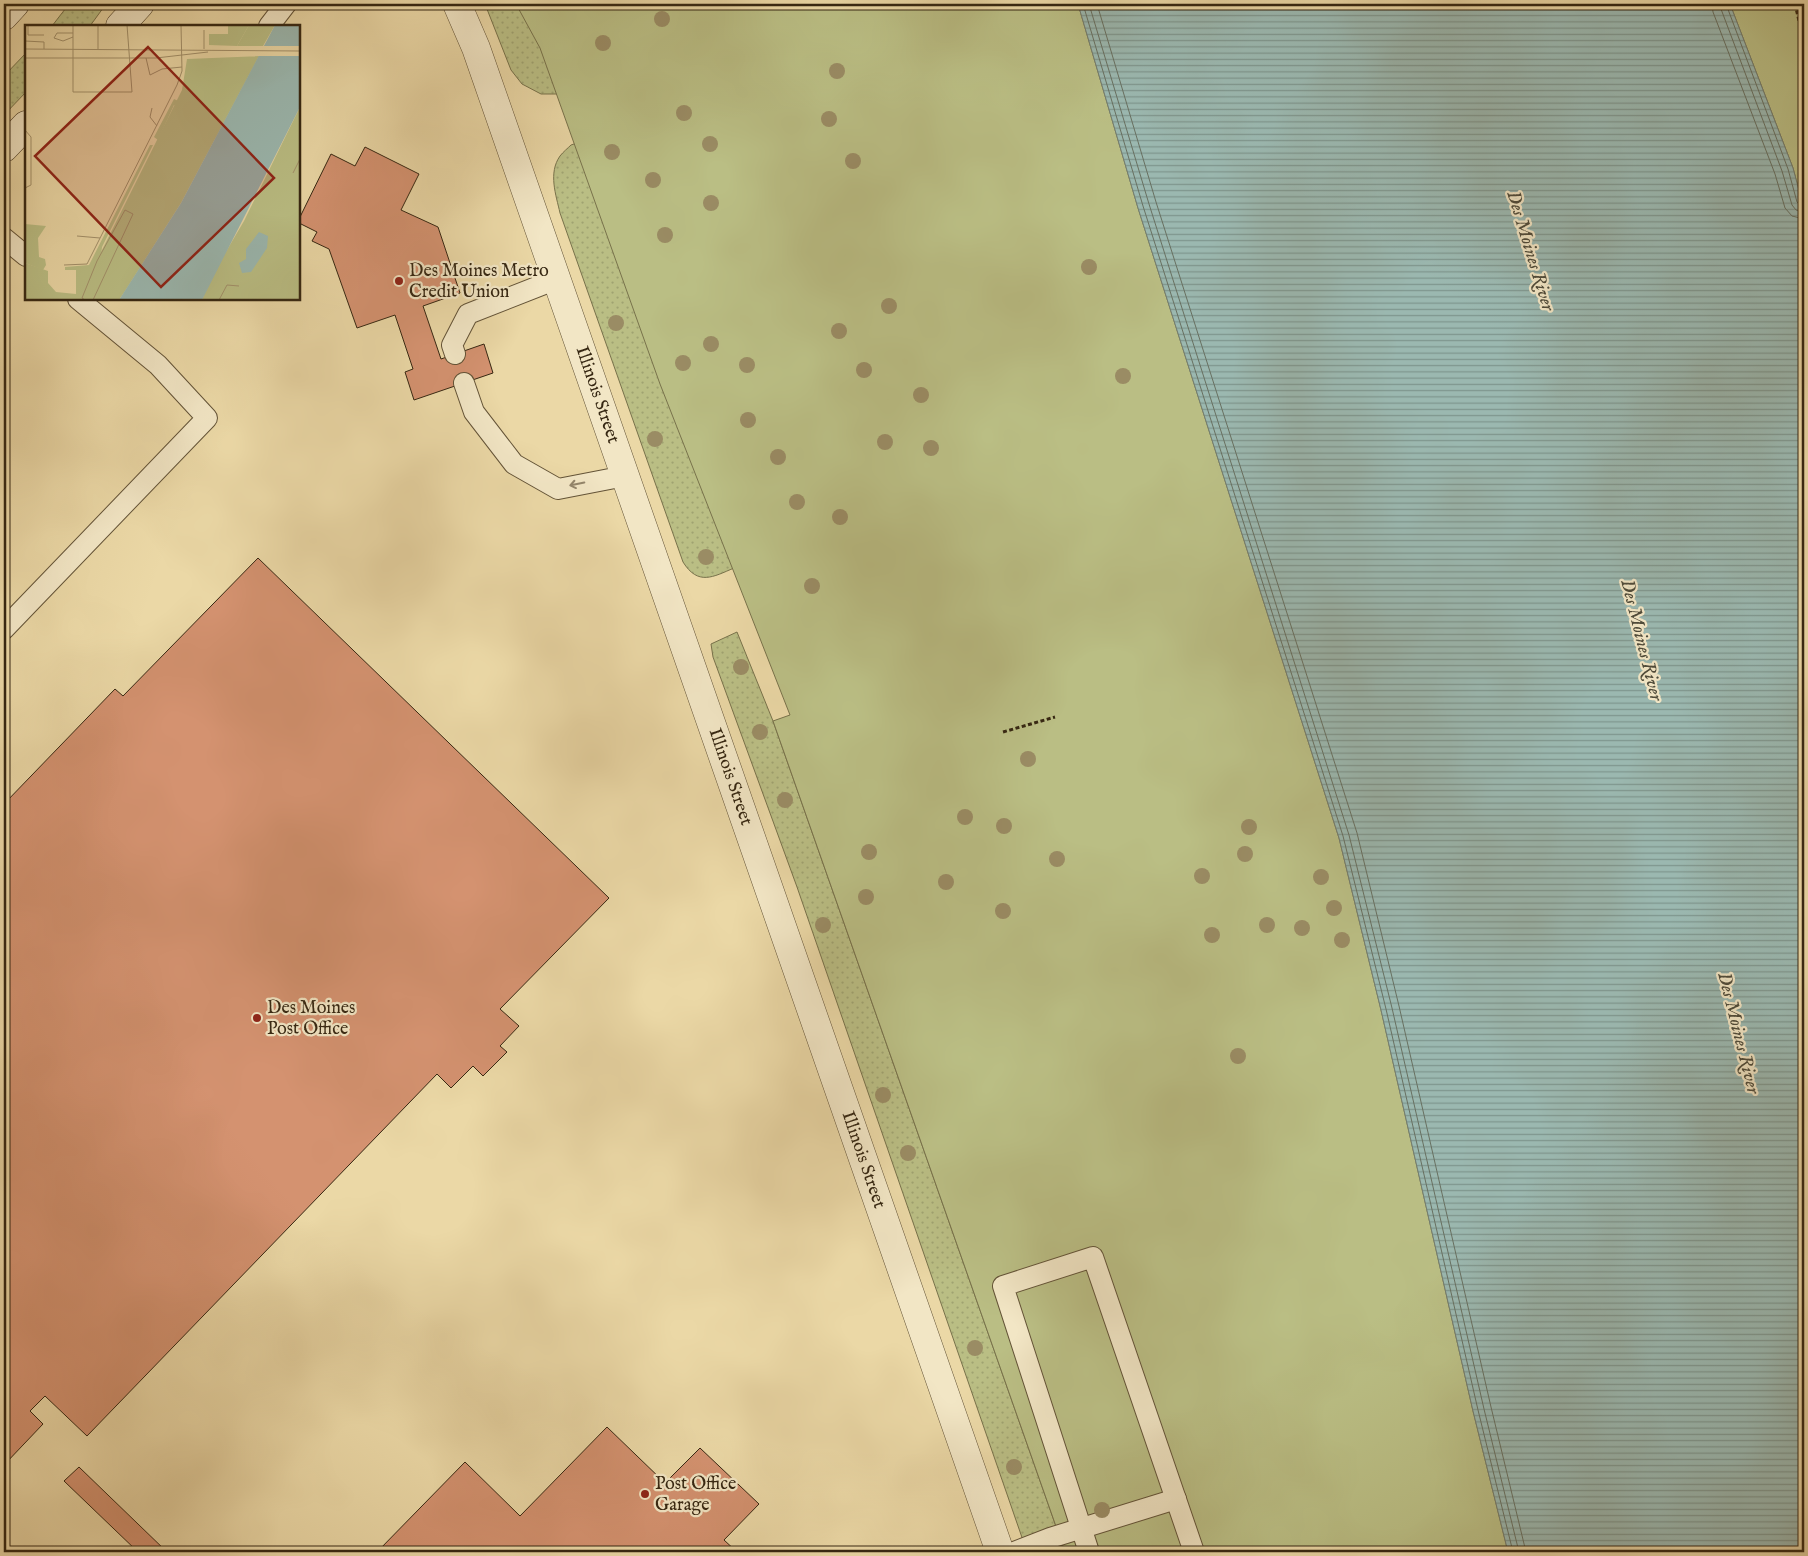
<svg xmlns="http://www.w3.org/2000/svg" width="1808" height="1556" viewBox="0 0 1808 1556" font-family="'IM FELL English',serif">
<defs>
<pattern id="grass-dots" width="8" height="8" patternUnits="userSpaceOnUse" patternTransform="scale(1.25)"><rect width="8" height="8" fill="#babe84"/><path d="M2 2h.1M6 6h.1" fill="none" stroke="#a0a371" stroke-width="1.8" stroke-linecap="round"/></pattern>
<pattern id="water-rules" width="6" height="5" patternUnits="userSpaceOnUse" patternTransform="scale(1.25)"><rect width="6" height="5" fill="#9bb8b0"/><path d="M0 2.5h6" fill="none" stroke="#7f968e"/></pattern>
</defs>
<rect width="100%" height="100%" fill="#ebd8a6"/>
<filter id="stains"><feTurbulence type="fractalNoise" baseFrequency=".004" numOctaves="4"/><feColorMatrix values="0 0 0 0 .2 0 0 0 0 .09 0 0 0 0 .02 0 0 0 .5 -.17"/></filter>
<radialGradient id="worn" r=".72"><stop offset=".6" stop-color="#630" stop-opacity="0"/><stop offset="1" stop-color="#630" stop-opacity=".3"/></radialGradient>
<g fill="url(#grass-dots)" stroke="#78724b">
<path d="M69,4H106L90,26H52Z"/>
<path d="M485,4H819L562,94H541L522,84L511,70Z"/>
<path d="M838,52L734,568C713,577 698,586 683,562L560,213C556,195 548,173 560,156C563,152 568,148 571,145Z"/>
<path d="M26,53V92L4,115V76Z"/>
<path d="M737,632L773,721L1065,1552H1027L797,887L713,657L711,644Z"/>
</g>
<g fill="#babe84" stroke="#78724b">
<path d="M516,4H1078L1138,208L1339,838L1381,1010L1473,1411L1508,1552H1065L773,721L790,715L660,384L540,48Z"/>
<path d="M1730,4H1804V209L1793,168Z"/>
</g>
<path fill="url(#water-rules)" stroke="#737e71" d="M1078,4H1730L1793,168L1804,209V1552H1508L1473,1411L1381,1010L1339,838L1138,208Z"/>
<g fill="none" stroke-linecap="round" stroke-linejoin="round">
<g stroke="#687061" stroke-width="1">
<path d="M1083,4L1143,206L1343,836L1386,1009L1478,1410L1513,1552"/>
<path d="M1089,4L1149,204L1349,835L1392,1008L1484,1409L1519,1552"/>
<path d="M1097,4L1156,202L1357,833L1399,1006L1491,1407L1526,1552"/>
<path d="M1712,4L1713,12L1775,174L1785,208L1792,216L1804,219"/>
<path d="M1720,4L1721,9L1782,171L1792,205L1796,210L1804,212"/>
<path d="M1726,4L1788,169L1797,202L1800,205L1804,206"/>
</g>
</g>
<g fill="#d49270" stroke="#362712">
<path d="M365,147L419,174L401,210L438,227L460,293L423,306L441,359L484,344L493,373L414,400L405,372L413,369L395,315L357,328L329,249L312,241L317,232L299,223V219L331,154L355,166Z"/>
<path d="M258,558L609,898L500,1009L519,1026L500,1046L507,1052L483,1076L473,1066L451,1088L437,1074L87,1436L45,1396L30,1411L43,1424L4,1465V804L115,689L123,696Z"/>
<path d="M607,1427L665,1483L700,1448L759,1504L724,1540L737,1552H377L465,1462L520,1516Z"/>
<path d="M79,1467L167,1552H138L64,1481Z"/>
</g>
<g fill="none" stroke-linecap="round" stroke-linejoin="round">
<defs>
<g id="service">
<path d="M269,26L286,4"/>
<path d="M4,238L26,256"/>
<path d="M455,354L452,345L468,314L557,279"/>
<path d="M464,383L474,412L514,464L558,489L625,476"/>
<path d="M4,629L207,418L158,365L78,299"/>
<path d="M1014,1552L1050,1538L1176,1499"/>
<path d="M1089,1552L1003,1286L1093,1257L1194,1552"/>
</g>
<path id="minor" d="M457,4L476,48L1000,1552"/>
<g id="secondary">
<path d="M4,16L15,4"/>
<path d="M120,26L140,4"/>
<path d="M4,148L26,125"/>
</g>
</defs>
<use href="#service" stroke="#635337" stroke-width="22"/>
<use href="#minor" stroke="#635337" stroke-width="29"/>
<use href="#secondary" stroke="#362712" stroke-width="29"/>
<g stroke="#362712" stroke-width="3" stroke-dasharray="4 2.5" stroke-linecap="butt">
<path d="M1795,4L1804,42"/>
<path d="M1003,732L1055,717"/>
</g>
<use href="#service" stroke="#f2e6c5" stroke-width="20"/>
<use href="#minor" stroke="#f2e6c5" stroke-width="28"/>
<use href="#secondary" stroke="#f2e6c5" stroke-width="28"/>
</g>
<g fill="#9a8c64">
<circle cx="662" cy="19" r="8"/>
<circle cx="603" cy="43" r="8"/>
<circle cx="837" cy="71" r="8"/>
<circle cx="684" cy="113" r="8"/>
<circle cx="829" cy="119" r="8"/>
<circle cx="710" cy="144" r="8"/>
<circle cx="612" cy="152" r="8"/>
<circle cx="853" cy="161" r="8"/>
<circle cx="653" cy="180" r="8"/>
<circle cx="711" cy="203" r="8"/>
<circle cx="665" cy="235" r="8"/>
<circle cx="1089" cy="267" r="8"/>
<circle cx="889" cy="306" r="8"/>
<circle cx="616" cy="323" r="8"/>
<circle cx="839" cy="331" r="8"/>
<circle cx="711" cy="344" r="8"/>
<circle cx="683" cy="363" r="8"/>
<circle cx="747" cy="365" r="8"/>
<circle cx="864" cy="370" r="8"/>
<circle cx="1123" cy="376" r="8"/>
<circle cx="921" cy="395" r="8"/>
<circle cx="748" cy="420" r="8"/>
<circle cx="655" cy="439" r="8"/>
<circle cx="885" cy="442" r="8"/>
<circle cx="931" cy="448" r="8"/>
<circle cx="778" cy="457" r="8"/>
<circle cx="797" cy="502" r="8"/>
<circle cx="840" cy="517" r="8"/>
<circle cx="706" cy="557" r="8"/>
<circle cx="812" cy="586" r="8"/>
<circle cx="741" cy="667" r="8"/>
<circle cx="760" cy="732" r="8"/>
<circle cx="1028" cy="759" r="8"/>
<circle cx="785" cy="800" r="8"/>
<circle cx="965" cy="817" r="8"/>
<circle cx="1004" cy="826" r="8"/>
<circle cx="1249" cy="827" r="8"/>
<circle cx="869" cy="852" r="8"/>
<circle cx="1245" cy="854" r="8"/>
<circle cx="1057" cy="859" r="8"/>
<circle cx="1202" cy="876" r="8"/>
<circle cx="1321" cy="877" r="8"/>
<circle cx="946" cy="882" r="8"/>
<circle cx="866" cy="897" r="8"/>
<circle cx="1334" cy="908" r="8"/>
<circle cx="1003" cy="911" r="8"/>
<circle cx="823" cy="925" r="8"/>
<circle cx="1267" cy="925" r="8"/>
<circle cx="1302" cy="928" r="8"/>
<circle cx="1212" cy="935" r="8"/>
<circle cx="1342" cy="940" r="8"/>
<circle cx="1238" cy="1056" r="8"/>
<circle cx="883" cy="1095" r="8"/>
<circle cx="908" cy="1153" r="8"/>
<circle cx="975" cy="1348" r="8"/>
<circle cx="1014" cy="1467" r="8"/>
<circle cx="1102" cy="1510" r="8"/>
</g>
<defs><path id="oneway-shaft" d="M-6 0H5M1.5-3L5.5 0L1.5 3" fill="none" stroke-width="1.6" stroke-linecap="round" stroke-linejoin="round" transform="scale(1.25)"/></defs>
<use stroke="#94866c" href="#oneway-shaft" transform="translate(577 484) rotate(168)"/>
<g fill="#8f2418" stroke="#f2e6c5" stroke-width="2">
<circle cx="399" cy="281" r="5"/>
<circle cx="257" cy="1018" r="5"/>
<circle cx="645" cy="1494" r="5"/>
</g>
<g text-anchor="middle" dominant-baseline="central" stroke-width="4.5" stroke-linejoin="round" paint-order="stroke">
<g font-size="18" fill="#362712" stroke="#f2e6c5" text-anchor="start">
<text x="409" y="271">Des Moines Metro<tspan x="409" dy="21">Credit Union</tspan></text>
<text x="267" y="1008">Des Moines<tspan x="267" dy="21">Post Office</tspan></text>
<text x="655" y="1484">Post Office<tspan x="655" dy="21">Garage</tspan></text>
</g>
<g font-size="18" fill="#362712" stroke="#f2e6c5">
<text transform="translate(597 395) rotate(71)">Illinois Street</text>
<text transform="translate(730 777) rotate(71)">Illinois Street</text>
<text transform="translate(863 1160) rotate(71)">Illinois Street</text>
</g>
<g font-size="19" font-style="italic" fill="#4f4b3a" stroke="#f2e6c5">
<text transform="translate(1530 251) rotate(73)">Des Moines River</text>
<text transform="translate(1641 640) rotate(76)">Des Moines River</text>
<text transform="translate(1738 1033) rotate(76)">Des Moines River</text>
</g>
</g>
<g transform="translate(25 25)">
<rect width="275" height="275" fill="#ebd8a6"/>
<path d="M203,0H224L212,21L184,20V9H203ZM149,74L177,87L149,80L133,115L129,112ZM125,120H128L77,222L71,275H0V238L23,246V258L31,267L51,269V245H40V242L64,240Z" fill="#babe84"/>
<path d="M224,0H250L238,21H212ZM0,199L21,201L13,213L14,232L20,234L21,240L18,245L0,238Z" fill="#babe84"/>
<path d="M234,31L156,178L100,266L94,275H52L157,65L162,34ZM275,82V275H177L185,254L219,196Z" fill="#babe84"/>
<path d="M250,0H275V82L177,275H94L156,178ZM234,207L243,211L242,223L226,247L217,248L214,238L221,234V224Z" fill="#9bb8b0"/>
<path d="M235,21H275V31H231Z" fill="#ebd8a6"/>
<path fill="none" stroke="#a3916b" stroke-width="1" d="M3,0V10H19M48,0V67H107L102,0M73,1V24M179,5V24M48,8H32L29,13L38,16L48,12M0,16L19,17V24M0,24L275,26M0,33H131L183,27M121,33L125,50L137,44L157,42M127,83L125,92L132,101M0,105L6,112V160L0,163M268,148L275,134M52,211L75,213M39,240L62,239L152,60L157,46L156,0M60,275L57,273L72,236L100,185L108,189L68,275M194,275L202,260L214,261"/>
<path fill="#8f2418" fill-opacity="0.15" stroke="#8f2418" stroke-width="2.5" d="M123,22L249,153L136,262L10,131Z"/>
<rect width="275" height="275" fill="none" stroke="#362712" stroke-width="2.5"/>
</g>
<rect width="1808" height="1556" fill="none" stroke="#ebd8a6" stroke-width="20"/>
<rect x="5" y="5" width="1798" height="1546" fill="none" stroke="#362712" stroke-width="2.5"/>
<rect x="10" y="10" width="1788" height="1536" fill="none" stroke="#362712"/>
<rect width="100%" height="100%" filter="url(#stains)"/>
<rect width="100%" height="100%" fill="url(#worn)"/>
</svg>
